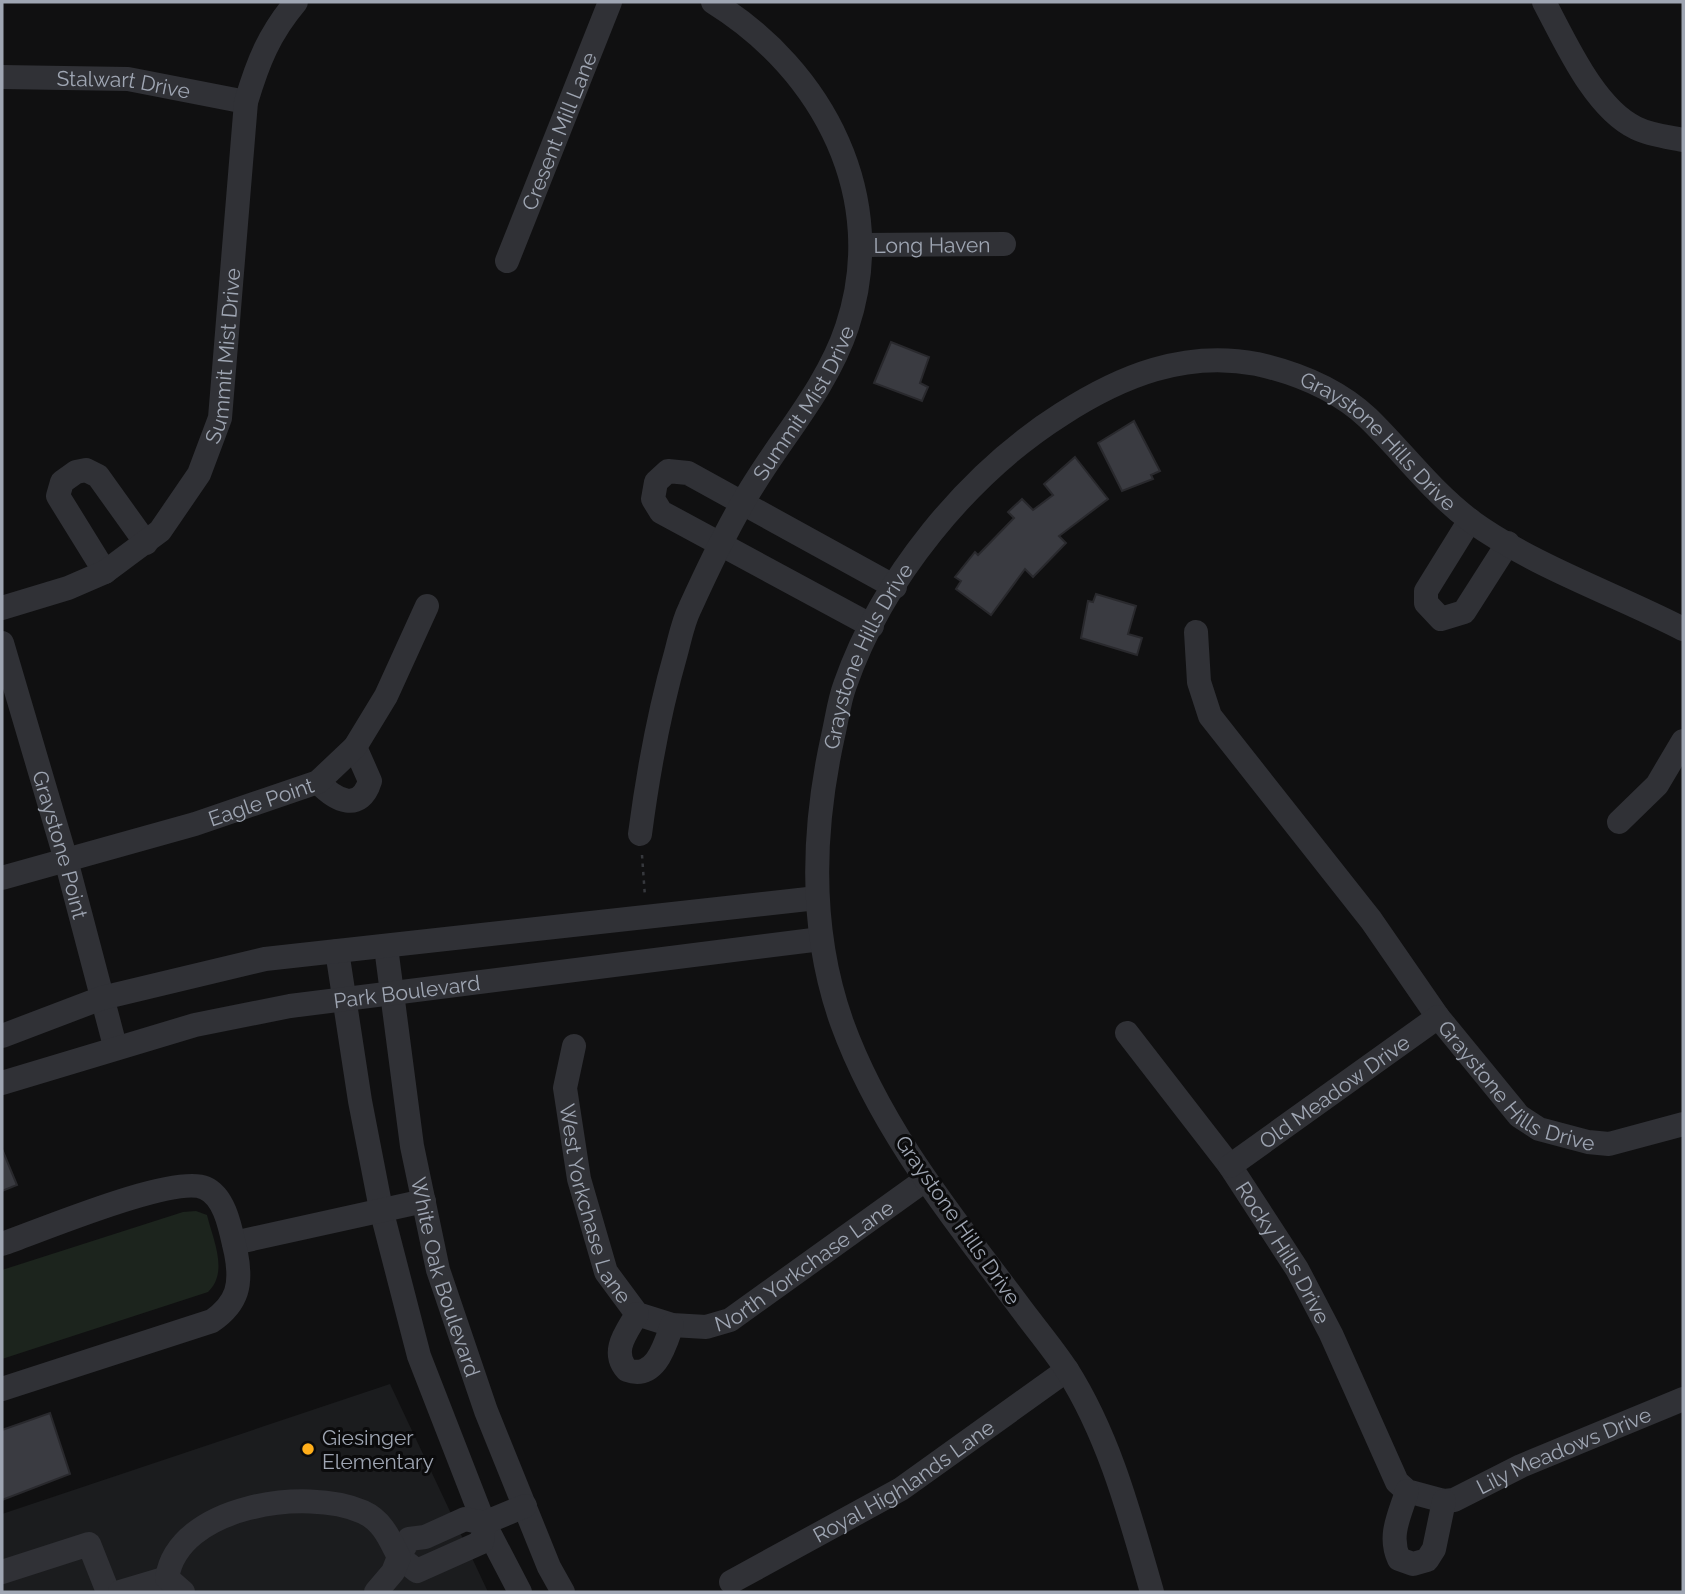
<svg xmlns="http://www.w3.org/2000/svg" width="1685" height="1594" viewBox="0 0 1685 1594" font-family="Raleway,sans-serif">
<rect width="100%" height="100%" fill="#101011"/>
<path fill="#1b1c1e" d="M390,1384L488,1592H2V1514Z"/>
<path fill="#1c241d" d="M196,1211L207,1215C213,1240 229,1272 208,1292L2,1359V1270L183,1212Z"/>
<g fill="#3a3b41" stroke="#29292d" stroke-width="2">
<path d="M891,342L929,357L920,383L928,387L922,401L874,383Z"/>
<path d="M1134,421L1160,471L1151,475L1153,479L1122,491L1098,443Z"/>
<path d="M1075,457L1108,499L1059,536L1066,543L1033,577L1025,569L991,615L956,589L961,581L955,577L975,552L978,555L1014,518L1008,512L1022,499L1033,510L1053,495L1044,484Z"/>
<path d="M1096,594L1136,606L1128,634L1142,638L1137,655L1081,638L1088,601L1093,602Z"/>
<path d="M2,1149L17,1185L2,1191Z"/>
<path d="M50,1413L70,1474L2,1500V1430Z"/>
</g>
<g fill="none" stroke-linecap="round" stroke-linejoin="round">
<path stroke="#36383d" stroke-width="2.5" stroke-dasharray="3.5 5" stroke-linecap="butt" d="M642,855L645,897"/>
<g stroke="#303136" stroke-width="24">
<path d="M1544,2C1565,41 1594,108 1636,128C1650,135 1668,137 1683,140"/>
<path id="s1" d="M2,77L128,79L246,102"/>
<path id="s2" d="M862,245L1004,244"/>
<path id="s3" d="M507,261L610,2"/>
<path d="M1470,520L1426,591V603L1441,619L1464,612L1508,543"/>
<path d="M105,572L58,496L62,482L76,472L86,470L98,476L146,543"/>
<path id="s4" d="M2,608L68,588L105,572L160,531L199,474L220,418L246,102C258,62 269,34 296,2"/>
<path d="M872,626L661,512L653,499L656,482L668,471L688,473L895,587"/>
<path id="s5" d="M1196,632L1199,682L1210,716L1371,920L1438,1017L1519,1116L1539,1129L1588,1142L1609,1144L1683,1124"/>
<path id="s6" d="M2,643L66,860L115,1046"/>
<path d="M318,782C336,801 360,813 370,781L355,747"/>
<path d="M1619,822L1657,785L1683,741"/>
<path id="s7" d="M640,834C648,773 659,712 676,653C680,638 683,622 690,608C705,575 724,535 742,504C775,444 825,393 847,327C890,198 824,71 713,2"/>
<path id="s8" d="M2,878L195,824L318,782L355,747L386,696L427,606"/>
<path id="s9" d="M386,947L412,1146L438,1270L486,1411L549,1567L563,1592"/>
<path d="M337,951L360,1101L381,1209L419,1356L484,1523L520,1592"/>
<path id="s10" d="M1127,1033L1230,1166L1297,1269L1331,1334L1397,1482L1407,1491L1444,1501L1454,1500L1521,1466L1683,1399"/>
<path d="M2,1036L102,998L265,959L817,898"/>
<path id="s11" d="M574,1046L565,1088L579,1179L606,1272L637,1314L672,1325L706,1327L730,1320L925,1180"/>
<path id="s12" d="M2,1083L195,1025L290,1006L821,939"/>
<path id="s13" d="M1230,1166L1438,1017"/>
<path d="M234,1243L424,1201"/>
<path d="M2,1244C40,1231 174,1174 205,1188C226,1197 231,1232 236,1253C242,1284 238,1303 212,1321L2,1389"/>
<path d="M637,1314C627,1332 610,1351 627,1370C656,1380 665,1345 672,1325"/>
<path d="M1407,1491C1400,1515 1388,1535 1399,1559L1413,1564L1427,1560L1434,1549L1444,1501"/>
<path d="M484,1523L482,1542L417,1571L399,1557L409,1539L425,1537L465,1519L484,1523L525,1506"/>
<path d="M2,1572L89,1544L108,1592"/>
<path id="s14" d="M731,1582L901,1489L1067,1370"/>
<path d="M120,1592L167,1578"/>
<path d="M183,1592L167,1578C178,1505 307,1487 363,1512C383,1521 390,1540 399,1557L393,1572L376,1592"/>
<path id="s15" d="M1152,1592C1130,1516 1110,1438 1067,1370C1052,1347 1033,1325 1017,1303C951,1215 880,1128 842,1023C809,930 812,831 833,736C837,719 839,701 845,685C882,579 967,474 1062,414C1121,376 1185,350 1257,364C1297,373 1338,390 1368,418C1403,452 1431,491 1471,521C1535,567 1613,593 1683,629"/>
</g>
</g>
<circle fill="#ffae1a" stroke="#0b0b0c" stroke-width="2.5" cx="308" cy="1449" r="7"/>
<g text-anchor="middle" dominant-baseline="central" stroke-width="6" stroke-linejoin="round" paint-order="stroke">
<g font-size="21" fill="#9fa6b3" stroke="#0b0b0c">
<text stroke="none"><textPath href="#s1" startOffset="122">Stalwart Drive</textPath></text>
<text stroke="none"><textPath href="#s3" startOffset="140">Cresent Mill Lane</textPath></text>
<text stroke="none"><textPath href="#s2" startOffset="70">Long Haven</textPath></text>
<text stroke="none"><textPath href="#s4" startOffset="369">Summit Mist Drive</textPath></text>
<text stroke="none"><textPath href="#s7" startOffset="467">Summit Mist Drive</textPath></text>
<text stroke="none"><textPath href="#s15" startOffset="1704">Graystone Hills Drive</textPath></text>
<text stroke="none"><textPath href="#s15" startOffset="1032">Graystone Hills Drive</textPath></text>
<text stroke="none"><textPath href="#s8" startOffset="270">Eagle Point</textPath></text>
<text stroke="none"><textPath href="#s6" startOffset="210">Graystone Point</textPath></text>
<text stroke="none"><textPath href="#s12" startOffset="416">Park Boulevard</textPath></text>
<text stroke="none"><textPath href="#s5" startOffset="572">Graystone Hills Drive</textPath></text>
<text stroke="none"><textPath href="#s13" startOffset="128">Old Meadow Drive</textPath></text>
<text stroke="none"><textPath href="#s11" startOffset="163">West Yorkchase Lane</textPath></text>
<text transform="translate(958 1220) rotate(55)">Graystone Hills Drive</text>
<text stroke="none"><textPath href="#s10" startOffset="270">Rocky Hills Drive</textPath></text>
<text stroke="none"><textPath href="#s11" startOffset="471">North Yorkchase Lane</textPath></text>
<text stroke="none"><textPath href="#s9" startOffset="336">White Oak Boulevard</textPath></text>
<text stroke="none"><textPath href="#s10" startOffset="709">Lily Meadows Drive</textPath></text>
<text stroke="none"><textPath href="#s14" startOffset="200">Royal Highlands Lane</textPath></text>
</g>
<g font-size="21" fill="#9fa6b3" stroke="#0b0b0c" text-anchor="start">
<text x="322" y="1437">Giesinger<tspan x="322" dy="24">Elementary</tspan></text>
</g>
</g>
<rect width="1685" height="1594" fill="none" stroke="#9fa6b3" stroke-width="7"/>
</svg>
